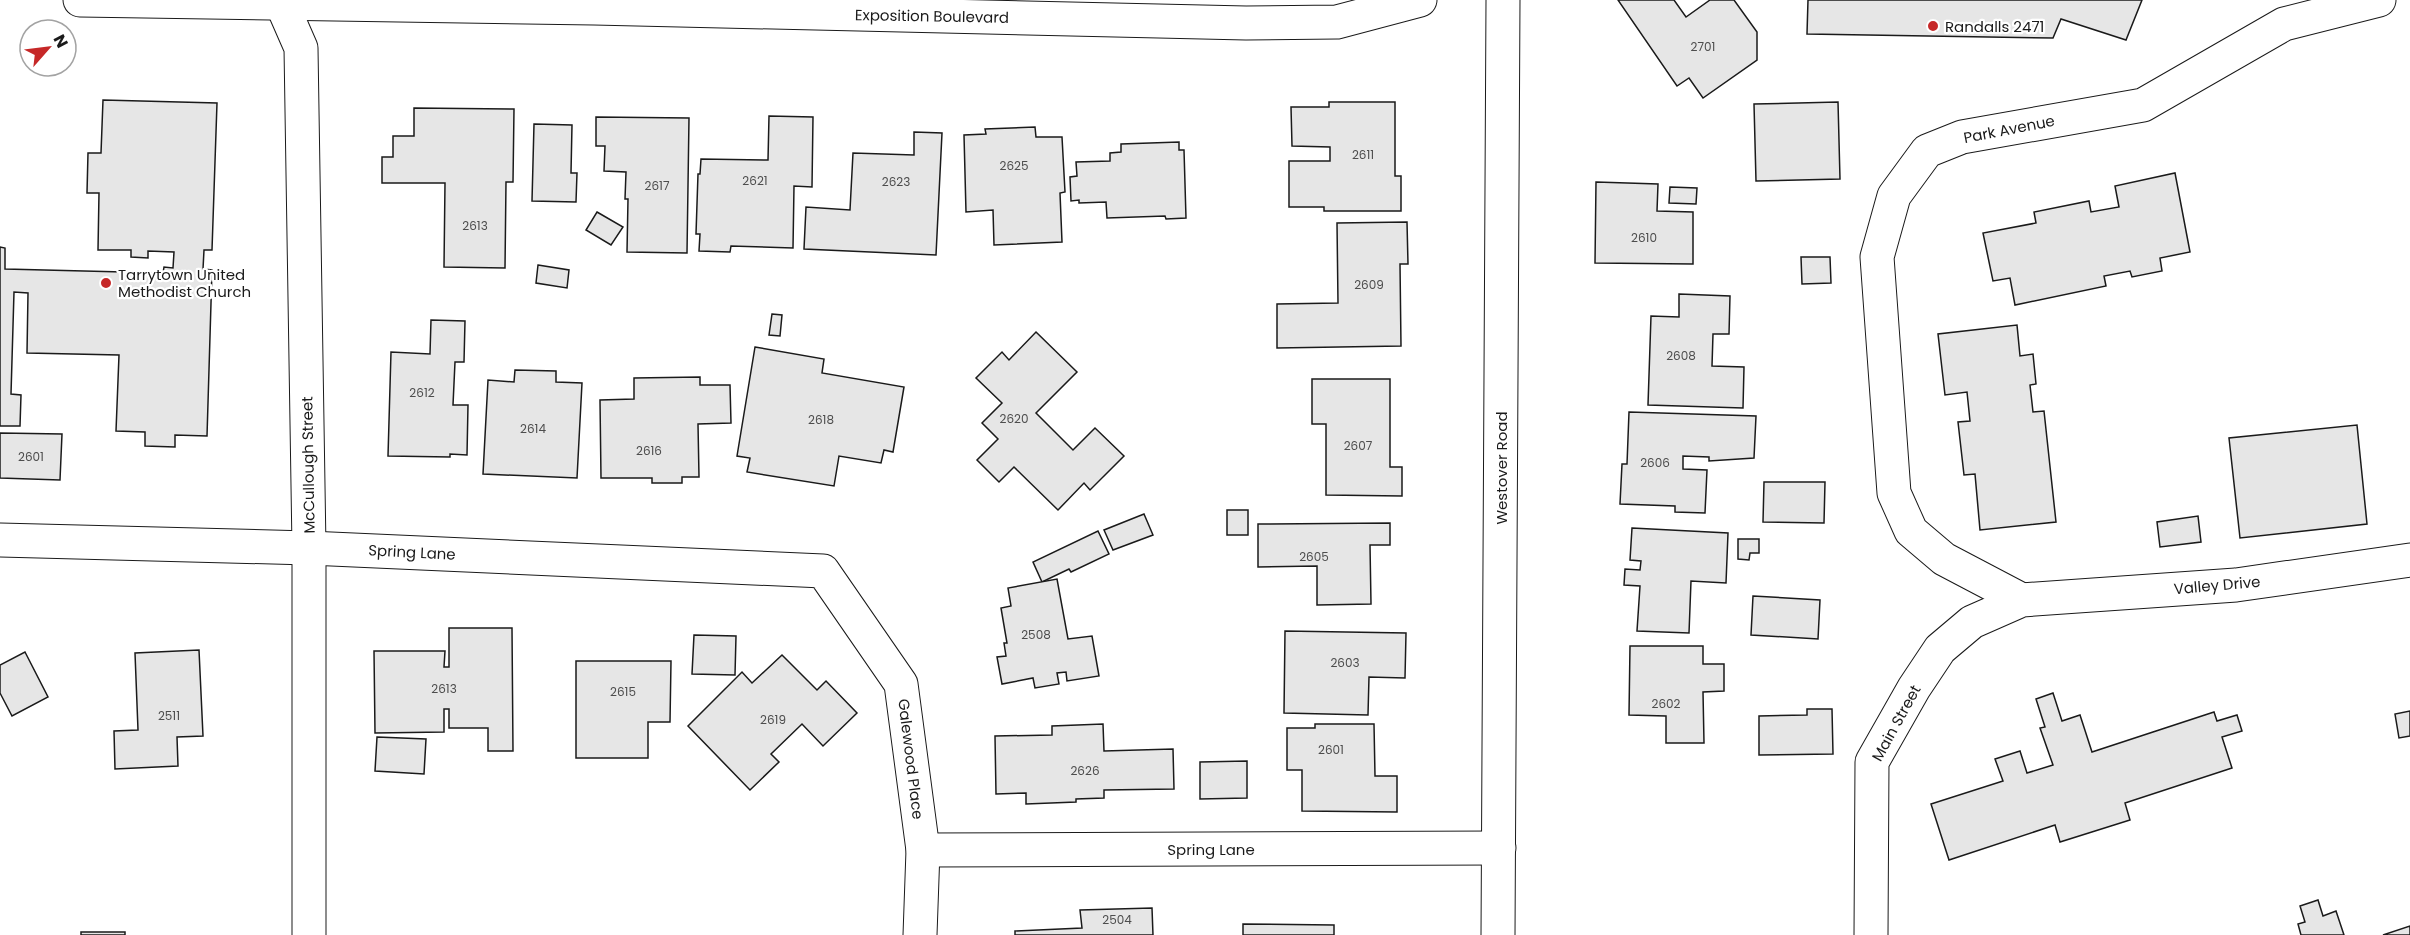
<svg xmlns="http://www.w3.org/2000/svg" width="2410" height="935" viewBox="0 0 2410 935" font-family="Poppins,sans-serif">
<rect width="100%" height="100%" fill="#fff"/>
<g fill="#e6e6e6" stroke="#1a1a1a" stroke-width="1.5">
<path d="M1618,0H1674L1686,17L1710,0H1734L1757,32V60L1703,98L1689,78L1677,86Z"/>
<path d="M1808,0H2142L2126,40L2061,19L2053,38L1807,34Z"/>
<path d="M103,100L217,103L212,250H204L203,269L212,270L207,436L175,435V447L145,446V432L116,431L119,355L27,353L28,293L14,292L11,394L21,395L20,426H0V247L5,248V269L163,273L164,267L173,268L174,252L148,251V258L131,257V250H98L99,193H87L88,153H101Z"/>
<path d="M1329,102H1395V176H1401V211H1324V207H1289V161H1330V147L1292,146L1291,107H1329Z"/>
<path d="M1838,102L1840,179L1756,181L1754,104Z"/>
<path d="M414,108L514,109L513,182H506L505,268L444,267L445,183H382V157H393V136H414Z"/>
<path d="M769,116L813,117L812,187L794,186L793,248L731,246L730,252L699,251L700,234H696L698,174H700L701,159L768,160Z"/>
<path d="M596,117L689,118L687,253L627,252L628,199H625L626,172L604,171L605,146H596Z"/>
<path d="M534,124L572,125L571,173H577L576,202L532,201Z"/>
<path d="M1035,127L1036,137H1062L1065,192L1060,193L1062,242L994,245L993,210L966,212L964,135L986,134L985,129Z"/>
<path d="M914,132L942,133L936,255L804,249L806,207L850,210L853,153L914,155Z"/>
<path d="M1179,142V150H1184L1186,218L1166,219L1165,216L1107,218L1106,202L1079,203V200L1071,201L1070,177L1077,176L1076,162L1110,161V153L1121,152V144Z"/>
<path d="M2175,173L2190,252L2160,258L2162,271L2132,277L2130,271L2104,276L2106,286L2015,305L2010,278L1993,281L1983,233L2036,223L2034,212L2089,201L2091,212L2119,207L2115,186Z"/>
<path d="M1596,182L1658,184L1657,211L1693,212V264L1595,263Z"/>
<path d="M1670,187L1697,188L1696,204L1669,203Z"/>
<path d="M597,212L623,227L611,245L586,230Z"/>
<path d="M1407,222L1408,264H1400L1401,346L1277,348V304L1338,303L1337,223Z"/>
<path d="M1801,257H1830L1831,283L1802,284Z"/>
<path d="M538,265L569,270L567,288L536,283Z"/>
<path d="M1679,294L1730,296L1729,334H1713L1712,366L1744,367L1743,408L1648,405L1651,316L1679,317Z"/>
<path d="M772,314L782,315L780,336L769,335Z"/>
<path d="M431,320L465,321L464,362H455L453,405H468L467,455L450,454V457L388,456L391,352L430,354Z"/>
<path d="M2017,325L2020,356L2033,354L2036,384L2030,385L2033,412L2044,411L2056,522L1980,530L1975,474L1964,475L1958,422L1970,421L1967,392L1945,395L1938,334Z"/>
<path d="M1036,332L1077,372L1036,413L1073,450L1095,428L1124,456L1090,490L1084,483L1058,510L1014,467L999,482L977,460L998,439L982,423L1002,403L976,378L1002,352L1009,360Z"/>
<path d="M755,347L824,359L822,373L904,387L893,452L884,450L881,463L839,456L834,486L747,472L750,458L737,456Z"/>
<path d="M515,370L556,371V382L582,383L577,478L483,474L488,380L514,382Z"/>
<path d="M700,377V385H730L731,423L698,424L699,477H682V483H652V478H601L600,400L634,399V378Z"/>
<path d="M1312,379H1390V467H1402V496L1326,495V424H1312Z"/>
<path d="M1629,412L1756,416L1754,458L1709,461V457L1683,456V469L1707,470L1705,513L1675,512V506L1620,504L1622,464H1627Z"/>
<path d="M2357,425L2367,524L2240,538L2229,438Z"/>
<path d="M0,433L62,434L60,480L0,478Z"/>
<path d="M1764,482H1825L1824,523L1763,522Z"/>
<rect x="1227" y="510" width="21" height="25"/>
<path d="M1144,514L1153,535L1113,550L1104,530Z"/>
<path d="M2198,516L2201,542L2160,547L2157,522Z"/>
<path d="M1390,523V545H1370L1371,604L1317,605V566L1258,567V524Z"/>
<path d="M1632,528L1728,533L1726,583L1691,581L1689,633L1637,631L1640,586L1624,585L1625,569L1640,570L1641,561L1630,560Z"/>
<path d="M1098,531L1109,554L1071,572L1069,569L1042,582L1033,562Z"/>
<path d="M1738,539H1759V553H1750L1749,560L1738,559Z"/>
<path d="M1057,579L1068,639L1092,636L1099,676L1067,681L1066,672L1057,673L1059,684L1035,688L1033,678L1002,684L997,657L1006,656L1004,643H1007L1001,608L1011,606L1008,588Z"/>
<path d="M1753,596L1820,600L1818,639L1751,635Z"/>
<path d="M449,628H512L513,751H488V728H449V709H444V732L375,733L374,651H445L444,667H449Z"/>
<path d="M1285,631L1406,633L1405,678L1369,677L1368,715L1284,713Z"/>
<path d="M694,635L736,636L735,675L692,674Z"/>
<path d="M1630,646H1703V664H1724V691L1703,692L1704,743H1666V716L1629,715Z"/>
<path d="M199,650L203,736L177,737L178,766L115,769L114,731L138,730L135,653Z"/>
<path d="M25,652L48,697L12,716L0,693V665Z"/>
<path d="M782,655L817,690L826,681L857,713L823,746L802,724L771,754L779,762L750,790L688,726L742,672L752,683Z"/>
<path d="M576,661H671L670,722H648V758H576Z"/>
<path d="M2053,693L2062,721L2080,715L2092,752L2214,712L2217,721L2237,715L2242,731L2222,737L2232,768L2125,803L2130,820L2060,842L2055,825L1949,860L1931,804L2003,781L1995,759L2020,751L2027,773L2053,765L2040,728L2045,727L2036,699Z"/>
<path d="M1807,709H1832L1833,754L1759,755V716L1807,715Z"/>
<path d="M2410,711V736L2399,738L2395,714Z"/>
<path d="M1103,724L1104,751L1173,749L1174,789L1104,790V798L1076,799V802L1026,804V793L996,794L995,736L1052,735V726Z"/>
<path d="M1315,724H1374L1375,776H1397V812L1302,811V770H1287V728H1315Z"/>
<path d="M377,737L426,739L424,774L375,771Z"/>
<path d="M1247,761V798L1200,799V762Z"/>
<path d="M2318,900L2323,916L2336,911L2344,935H2301L2298,924L2305,922L2300,906Z"/>
<path d="M1152,908L1153,935H1015V931L1082,928L1080,910Z"/>
<path d="M1243,924L1334,925V935H1243Z"/>
<path d="M2410,926V935H2383Z"/>
<rect x="81" y="932" width="44" height="3"/>
</g>
<g fill="none" stroke-linecap="round" stroke-linejoin="round">
<defs>
<g id="minor">
<path d="M80,0L594,8L1246,23L1337,22L1420,0"/>
<path d="M280,0L301,48L309,548V935"/>
<path d="M0,540L309,548L823,571L901,684L923,850L920,935"/>
<path d="M2022,600L1944,559L1911,531L1894,493L1877,257L1894,196L1927,151L1962,137L2143,105L2284,24L2379,0"/>
<path d="M923,850L1499,848"/>
<path d="M1498,935L1503,0"/>
<path d="M1871,935L1872,762L1914,688L1940,649L1972,622L2022,600L2236,585L2410,560"/>
</g>
</defs>
<use href="#minor" stroke="#1a1a1a" stroke-width="35"/>
<use href="#minor" stroke="#fff" stroke-width="33"/>
</g>
<g fill="#c62828" stroke="#fff" stroke-width="2">
<circle cx="1933" cy="26" r="6"/>
<circle cx="106" cy="283" r="6"/>
</g>
<g text-anchor="middle" dominant-baseline="central" stroke-width="4.5" stroke-linejoin="round" paint-order="stroke">
<g font-size="12" fill="#4d4d4d">
<text x="1703" y="46">2701</text>
<text x="1363" y="154">2611</text>
<text x="1014" y="165">2625</text>
<text x="755" y="180">2621</text>
<text x="896" y="181">2623</text>
<text x="657" y="185">2617</text>
<text x="475" y="225">2613</text>
<text x="1644" y="237">2610</text>
<text x="1369" y="284">2609</text>
<text x="1681" y="355">2608</text>
<text x="422" y="392">2612</text>
<text x="1014" y="418">2620</text>
<text x="821" y="419">2618</text>
<text x="533" y="428">2614</text>
<text x="1358" y="445">2607</text>
<text x="649" y="450">2616</text>
<text x="31" y="456">2601</text>
<text x="1655" y="462">2606</text>
<text x="1314" y="556">2605</text>
<text x="1036" y="634">2508</text>
<text x="1345" y="662">2603</text>
<text x="444" y="688">2613</text>
<text x="623" y="691">2615</text>
<text x="1666" y="703">2602</text>
<text x="169" y="715">2511</text>
<text x="773" y="719">2619</text>
<text x="1331" y="749">2601</text>
<text x="1085" y="770">2626</text>
<text x="1117" y="919">2504</text>
</g>
<g font-size="15" fill="#1a1a1a" stroke="#fff">
<text transform="translate(932 16) rotate(1)">Exposition Boulevard</text>
<text transform="translate(2009 129) rotate(-11)">Park Avenue</text>
<text transform="translate(308 465) rotate(-91)">McCullough Street</text>
<text transform="translate(1501 468) rotate(-90)">Westover Road</text>
<text transform="translate(412 552) rotate(3)">Spring Lane</text>
<text transform="translate(2217 585) rotate(-5)">Valley Drive</text>
<text transform="translate(1896 723) rotate(-61)">Main Street</text>
<text transform="translate(911 759) rotate(83)">Galewood Place</text>
<text x="1211" y="849">Spring Lane</text>
</g>
<g font-size="15" fill="#1a1a1a" stroke="#fff" text-anchor="start">
<text x="1945" y="26">Randalls 2471</text>
<text x="118" y="274">Tarrytown United<tspan x="118" dy="17">Methodist Church</tspan></text>
</g>
</g>
<g transform="translate(48 48) rotate(62)"><circle r="28" fill="#ffffff" stroke="#a3a3a3" stroke-width="1.5"/>
<path d="M0-4.5L10 22L0 15L-10 22Z" fill="#c62828"/>
<text y="-9" font-size="16" font-weight="bold" text-anchor="middle" fill="#1a1a1a">N</text>
</g>
</svg>
